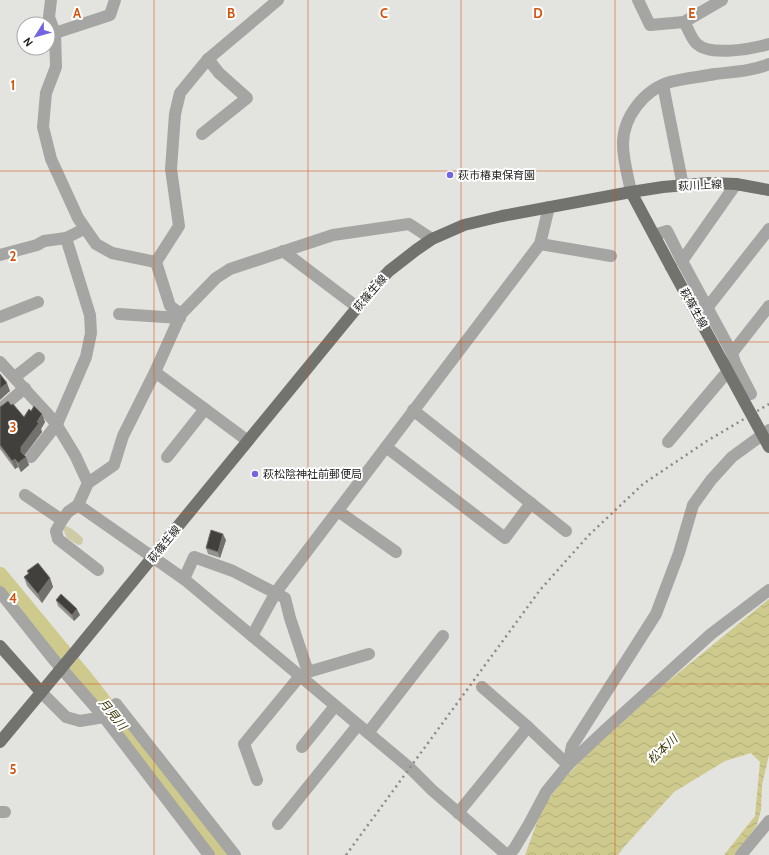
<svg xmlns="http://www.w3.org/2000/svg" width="769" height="855" viewBox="0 0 769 855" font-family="Cabin,'Noto Sans JP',sans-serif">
<defs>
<pattern id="water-waves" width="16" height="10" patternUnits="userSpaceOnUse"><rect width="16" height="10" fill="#ceca8d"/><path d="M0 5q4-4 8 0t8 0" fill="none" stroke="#b1ad79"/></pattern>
</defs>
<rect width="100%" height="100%" fill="#e3e3df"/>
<path fill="#cdcaa5" d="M66,526C72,528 79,534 83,539L82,544L78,545L67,538L63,529Z"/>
<path fill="url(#water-waves)" d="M769,599V755L762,785L761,810L757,825L735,855H724L755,816L760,762L751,753L725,761L674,792L623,848L618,855H525L543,806L564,779L616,724Z"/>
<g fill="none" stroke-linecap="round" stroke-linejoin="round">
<path stroke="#ceca8d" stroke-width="16" d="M0,575L90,684L129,735L170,785L223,855"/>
<g stroke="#a5a5a3" stroke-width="12">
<path d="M51,0L49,17L55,33L56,67L46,93L43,127L51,159L78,218L96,244L112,253L156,262"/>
<path d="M638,0L650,25L684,22"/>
<path d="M722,0L684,22C688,28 691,38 696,43C709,57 752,49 769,44"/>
<path d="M55,33L110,15L115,0"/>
<path d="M663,85L683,186"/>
<path d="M202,134L247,98L219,73L208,59"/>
<path d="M631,192C628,176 623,160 623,144C623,117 644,90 670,82C685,78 700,77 715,74C733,72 753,71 769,64"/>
<path d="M654,235L667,231L682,261L732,353L735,363L751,394"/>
<path d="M540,244L611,256"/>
<path d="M283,251L357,307"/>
<path d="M0,255L37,245L44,241L66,238L84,229"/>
<path d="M682,261L736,184"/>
<path d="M707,308L769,229"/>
<path d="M119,314L180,318"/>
<path d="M181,314L170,306L156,262L179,226L171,169L175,114L180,93L208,59L278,0"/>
<path d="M0,317L38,302"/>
<path d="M732,353L769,306"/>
<path d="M0,362L55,422L75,455L88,483L78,505L68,512L62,520L56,531L58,539L98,570"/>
<path d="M155,372L248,441"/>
<path d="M15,377L39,358"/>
<path d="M0,409L25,388"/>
<path d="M413,410L566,531"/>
<path d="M668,442L734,364"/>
<path d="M386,447L505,538L531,503"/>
<path d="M31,457L57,424L86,357L91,333L90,315L66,238"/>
<path d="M167,457L205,409"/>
<path d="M88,483L114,465L123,436L155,372L181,314L216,278L230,269L333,235L409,224L432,239"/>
<path d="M25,495L62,520"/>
<path d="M78,505L184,579L410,768L432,790L507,855"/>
<path d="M338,511L396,552"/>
<path d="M184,579L194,557L233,571L285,598L290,618L308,672L300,676L244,744L257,780"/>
<path d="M0,592L54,660L104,717L209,855"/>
<path d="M252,636L276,592L540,244L549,207"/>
<path d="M308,672L369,654"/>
<path d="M41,692L66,717L80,721L104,717L116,704L235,855"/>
<path d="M528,727L568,765"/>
<path d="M368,733L443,636"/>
<path d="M302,747L335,706"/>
<path d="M568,765L572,746L656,614L679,553L693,505L711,480L732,457L769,430"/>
<path d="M0,812H5"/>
<path d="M458,813L528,727L482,687"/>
<path d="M278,824L358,725"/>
<path d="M508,855L514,849L529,824L546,792L568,765L605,730L711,634L769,590"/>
<path d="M741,855L769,821"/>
</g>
<g stroke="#72726f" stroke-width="12">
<path d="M631,192L671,267"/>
<path d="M0,646L41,692"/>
<path d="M74,653L374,287L389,271L416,250L432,239L464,225L502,216L631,192L663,187L709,183L736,184L769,190"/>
<path d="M0,742L59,671"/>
</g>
<path stroke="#8a8a87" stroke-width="2.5" stroke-dasharray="2 4" stroke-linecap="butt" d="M346,855L540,590L589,535L643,484L707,441L769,404"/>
<g stroke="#72726f" stroke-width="12">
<path d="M671,267L769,447"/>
<path d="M59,671L74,653"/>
</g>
</g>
<g fill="#92928e">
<path d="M11,405L24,417L45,422L41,429L42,432L24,455L26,457L29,465L21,472L18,467L15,469L0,449V407Z"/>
<path d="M226,540L220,558L208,554L206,548Z"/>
<path d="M27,571L50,578L53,587L42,603L27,586L24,577L28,574Z"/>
<path d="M56,600L80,615L74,621L58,606Z"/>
</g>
<g fill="#72716e">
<path d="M7,383L10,391L0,400V389Z"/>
<path d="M42,414L45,422L41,429L42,432L24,456L26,457L29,465L21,472L18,463L21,447Z"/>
<path d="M15,459L18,467L15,469L12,461Z"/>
<path d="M223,534L226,540L220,558L218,552Z"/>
<path d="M50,578L53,587L42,603L38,594Z"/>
<path d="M77,609L80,615L74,621L72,615Z"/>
</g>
<g fill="#41403d" stroke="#72716e">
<path d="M0,374L7,383L0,389Z"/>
<path d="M8,401L11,405L13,404L24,417L29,409L31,411L34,406L42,414L37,422L39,423L21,447V452L26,457L18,463L15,459L12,461L0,445V407Z"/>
<path d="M211,530L223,534L218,552L206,548Z"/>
<path d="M38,563L50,578L38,594L24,577L29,573L27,571Z"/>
<path d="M61,594L77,609L72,615L56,600Z"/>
</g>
<path fill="none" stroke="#d4540e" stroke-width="1" stroke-opacity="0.55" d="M154,0V855M308,0V855M461,0V855M615,0V855M0,171H769M0,342H769M0,513H769M0,684H769"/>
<g fill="#7265df" stroke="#fff" stroke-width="1.5">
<circle cx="450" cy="175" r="4"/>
<circle cx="255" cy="474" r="4"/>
</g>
<g text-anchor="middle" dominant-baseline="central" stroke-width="4" stroke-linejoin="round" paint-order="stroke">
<g font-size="11" fill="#242422" stroke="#fff" text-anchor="start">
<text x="458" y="175">萩市椿東保育園</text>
<text x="263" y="474">萩松陰神社前郵便局</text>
</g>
<g font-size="11" fill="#242422" stroke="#fff">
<text transform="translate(700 185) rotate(-3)">萩川上線</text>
<text transform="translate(370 293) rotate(-49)">萩篠生線</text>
<text transform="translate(694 308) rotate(61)">萩篠生線</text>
<text transform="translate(164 544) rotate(-51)">萩篠生線</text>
</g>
<g font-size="12" font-style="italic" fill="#3e3a0a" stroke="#fff">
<text transform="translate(113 714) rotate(51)">月見川</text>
<text transform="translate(662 749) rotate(-43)">松本川</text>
</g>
</g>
<g font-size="13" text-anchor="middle" font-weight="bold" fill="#d4540e" stroke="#fff" stroke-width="4" stroke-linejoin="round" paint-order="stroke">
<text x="77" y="18">A</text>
<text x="231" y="18">B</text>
<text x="384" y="18">C</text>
<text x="538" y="18">D</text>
<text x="692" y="18">E</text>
<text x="13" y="90">1</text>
<text x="13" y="261">2</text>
<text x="13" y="432">3</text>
<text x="13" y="603">4</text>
<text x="13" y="774">5</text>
</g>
<g transform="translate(36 36) rotate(233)"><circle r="19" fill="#ffffff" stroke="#a7a7a7"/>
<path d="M0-3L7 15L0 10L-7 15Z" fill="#7265df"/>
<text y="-6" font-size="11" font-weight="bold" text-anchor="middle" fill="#242422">N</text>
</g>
</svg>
